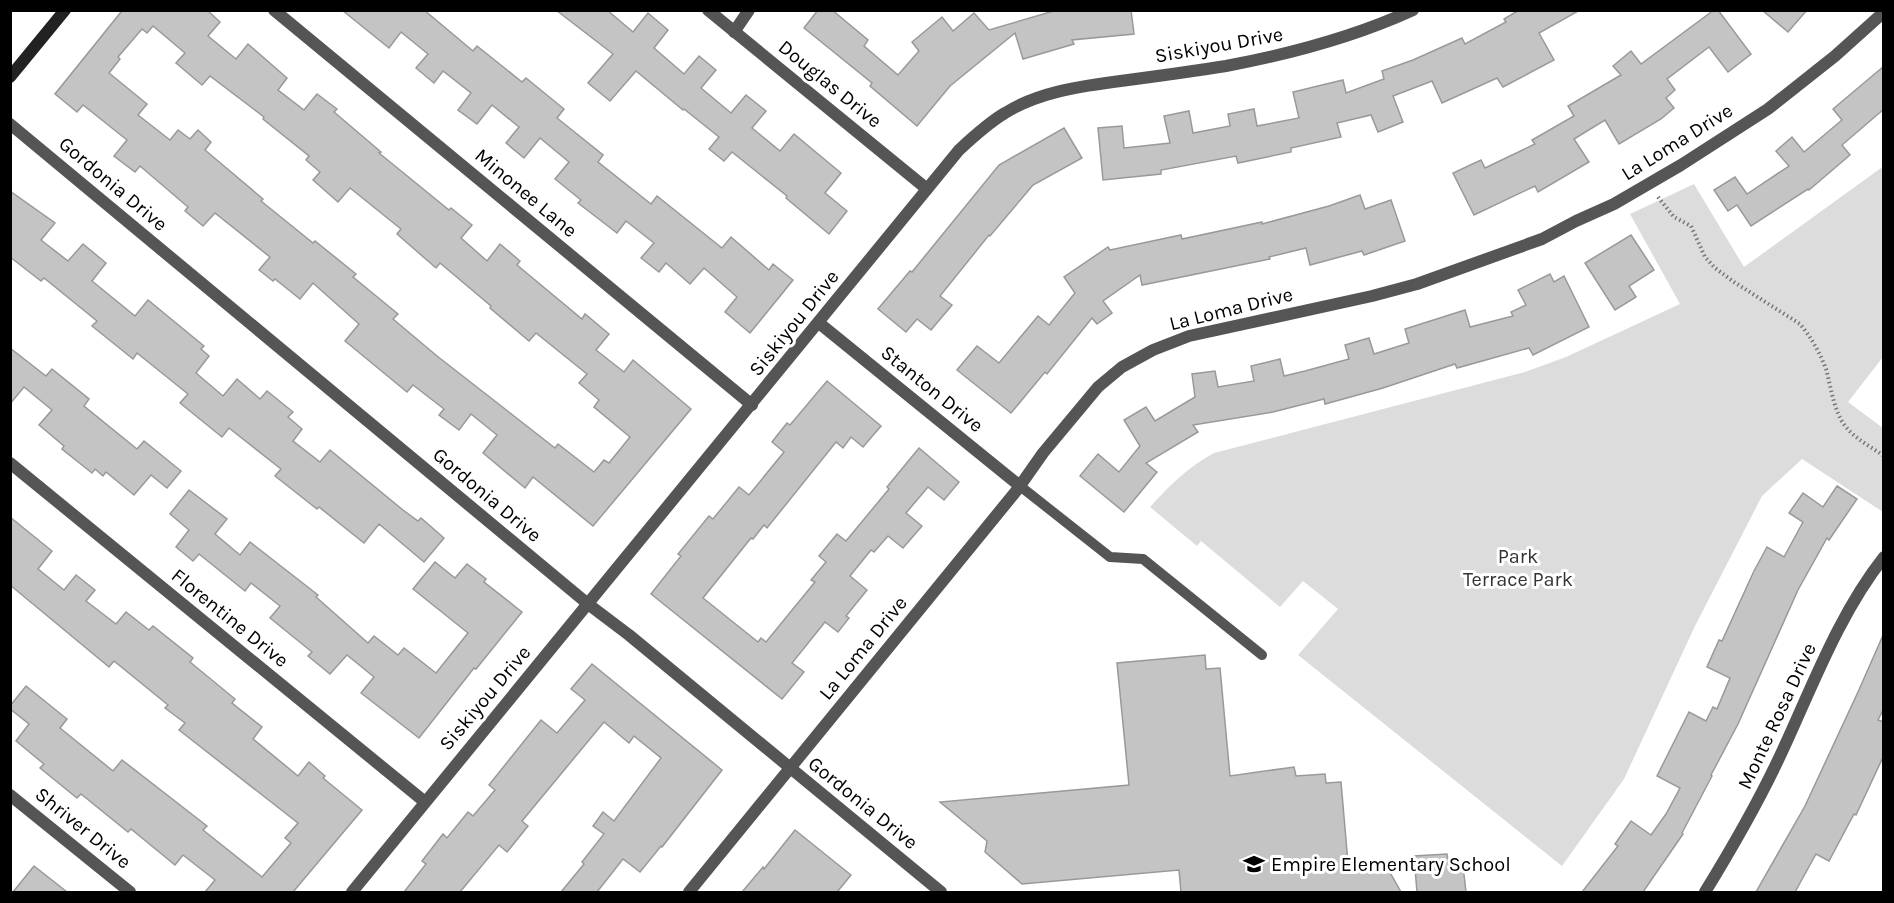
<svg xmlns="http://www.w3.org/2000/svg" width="1894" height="903" viewBox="0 0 1894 903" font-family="Karla,sans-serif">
<rect width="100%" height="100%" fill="#fff"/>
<path fill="#dcdcdc" d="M1881,168L1884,171L1883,357L1848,402L1883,428V512L1802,459L1762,496L1695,626L1624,779L1562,866L1298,655L1338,609L1303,581L1280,607L1201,541L1197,546L1150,507C1170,485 1188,467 1214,453L1525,372L1566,357L1680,304L1630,214L1694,184L1744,267Z"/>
<g fill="#c4c4c4" stroke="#999" stroke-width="1.5" fill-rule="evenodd">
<path d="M119,10H207L220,22L208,36L236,59L248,44L287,78L278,90L304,110L317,94L337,109L334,112L381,152L379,153L449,210L451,208L472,225L461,238L487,261L500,244L520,261L517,265L582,319L585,314L609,334L596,350L624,372L633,360L691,409L593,526L533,477L525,488L483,453L497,435L471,414L459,430L439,415L444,409L413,385L407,392L345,341L359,324L313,283L300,299L275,279L273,281L259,270L270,257L215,213L203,226L185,211L188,207L140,166L135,172L114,156L127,140L83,105L77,112L55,94L121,12ZM153,26L185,53L176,63L202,85L210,76L264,117L263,119L309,156L306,160L320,172L313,180L338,202L350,188L401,229L397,234L436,268L440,263L491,306L490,308L529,341L536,333L587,374L579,383L599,400L594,407L630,437L609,463L604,460L594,472L558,444L555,448L437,356L393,319L398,314L353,277L356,274L315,241L313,243L261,201L263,199L205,150L211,142L198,130L190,139L178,130L170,140L138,115L147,104L109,73L120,59L118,57L142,29L147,33Z"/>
<path d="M342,10H424L473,51L477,46L522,82L526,78L564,109L557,118L603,155L598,162L651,204L657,196L722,248L731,237L769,270L773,264L793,280L750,333L725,312L737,297L704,268L690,284L666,263L659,272L641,258L654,243L626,221L617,233L578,203L581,200L555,179L569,162L540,138L524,158L506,143L519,127L492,105L477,124L458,110L471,93L443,71L434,83L416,68L428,54L401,32L389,48Z"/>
<path d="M556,10H607L633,32L648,13L668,30L654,48L684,74L699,56L716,70L701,88L731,113L746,95L766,111L752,128L780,151L794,134L841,173L825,193L847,211L829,234L786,198L787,196L732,152L724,161L709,149L719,137L684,109L683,110L636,71L610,101L588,83L613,54Z"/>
<path d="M818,10H832L868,40L864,46L898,75L919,51L912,42L942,17L953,31L974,13L989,30L1057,10H1131L1134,34L1072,40L1074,44L1023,59L1015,33L950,86L917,126L870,86L872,83L804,28Z"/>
<path d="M1519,10H1580L1539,33L1554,60L1503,87L1497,78L1442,103L1432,81L1393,96L1403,122L1378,132L1371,115L1337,123L1341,137L1291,148V152L1238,163L1236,156L1161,170V174L1103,180L1098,128L1122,126L1124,148L1170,143L1164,116L1189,111L1193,133L1230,126L1228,114L1254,109L1257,126L1299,118L1293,92L1343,80L1346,93L1384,79L1382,71L1413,60L1462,38L1465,44L1506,22L1504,19Z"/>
<path d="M1714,10H1718L1751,54L1728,72L1709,47L1667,79L1675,90L1666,98L1674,108L1661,119L1619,144L1605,120L1574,139L1589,162L1538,192L1535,186L1474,215L1453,173L1481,160L1485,168L1535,144L1532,140L1574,116L1568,106L1621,75L1613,66L1631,51L1641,64Z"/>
<path d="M1762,10H1807L1788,32Z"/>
<path d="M1884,66V109L1842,145L1850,155L1809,190L1808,189L1751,226L1737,205L1728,211L1714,190L1735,177L1747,194L1789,166L1776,151L1792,137L1804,152L1842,120L1833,109Z"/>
<path d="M1064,128L1082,158L1033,185L990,236L989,235L940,296L952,305L931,330L917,319L906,332L878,309L910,271L912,272L999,165Z"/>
<path d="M10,191L55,223L41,240L68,261L83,244L106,263L92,281L135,316L148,300L204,346L201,349L209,356L196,373L223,396L237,379L260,399L267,391L293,412L288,417L302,429L293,441L320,462L330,450L403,510L418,521L421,518L444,538L424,562L379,524L364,543L319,507L317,509L275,476L281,469L229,428L222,437L180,403L188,394L137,353L133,359L92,326L97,321L44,278L41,281L10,257Z"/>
<path d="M1360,195L1365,209L1391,200L1405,241L1364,255L1362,251L1310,265L1306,248L1269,257L1270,259L1142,285L1140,275L1103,301L1112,313L1097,324L1092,318L1047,374L1045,372L1011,413L957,370L977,346L999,363L1038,316L1049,325L1075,293L1064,277L1108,247L1110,250L1181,235L1182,239L1262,222V224L1329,206Z"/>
<path d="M1631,235L1654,270L1629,286L1636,297L1615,310L1585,263Z"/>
<path d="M1550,274L1554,282L1564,276L1589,327L1533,355L1529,348L1457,368L1455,364L1383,388L1325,404L1324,399L1273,412L1193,425L1198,432L1146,463L1157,472L1124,512L1080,476L1098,454L1119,472L1140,446L1124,420L1146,407L1155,421L1195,397L1192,374L1215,371L1218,387L1254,381L1251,366L1280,359L1284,376L1305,371L1349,359L1345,345L1369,338L1374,354L1409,343L1405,329L1465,310L1470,327L1513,316L1511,312L1526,305L1518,290Z"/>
<path d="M10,348L46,376L52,369L89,399L84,406L137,449L144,441L181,471L167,488L151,475L134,495L106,472L103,476L95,469L92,473L62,449L64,446L39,425L52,410L24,387L10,404Z"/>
<path d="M827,381L881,426L863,447L851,437L843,448L836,442L767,528L764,525L753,539L751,538L703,598L758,642L761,638L766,642L815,582L811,580L826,562L819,556L837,534L846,541L889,489L887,487L919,448L959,482L944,500L928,487L906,513L922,526L903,548L888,536L874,552L871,550L850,576L867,590L846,616L849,618L838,632L825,622L792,663L804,672L782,699L651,594L681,556L678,554L709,516L713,519L739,487L749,495L784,452L772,442L787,423L790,425Z"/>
<path d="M1837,486L1857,499L1829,540L1827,538L1798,590L1738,724L1711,775L1712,776L1682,833L1683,834L1643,892H1582L1618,846L1615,844L1631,821L1651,835L1666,814L1680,788L1657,776L1689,712L1706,721L1713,707L1717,709L1730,678L1707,667L1719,640L1722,641L1754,571L1767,547L1784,557L1803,522L1789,513L1803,493L1823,507Z"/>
<path d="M189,490L227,519L215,534L240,555L250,542L318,595L316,597L368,643L374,636L398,655L404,648L436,673L468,633L413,589L435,562L455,578L467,564L486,579L484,582L522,612L476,669L474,668L419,738L361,693L374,677L347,655L330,674L308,656L312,652L270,618L280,606L251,583L245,591L199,554L193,561L176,547L189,530L170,514Z"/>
<path d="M10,517L52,551L38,569L64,590L76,575L95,590L86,601L116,624L126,612L149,630L153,626L193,658L190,662L235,699L232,703L262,727L253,739L298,776L309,762L325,776L323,778L362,810L293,892H205L215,880L183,855L175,865L131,829L128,832L81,794L77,798L40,768L44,764L16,741L29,724L10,709V706L26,686L67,719L60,728L113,771L122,760L207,826L203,830L262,877L291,843L285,838L298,823L179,730L185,723L165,708L168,705L114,661L109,667L10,585Z"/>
<path d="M1884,633V708L1878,720L1884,722V755L1856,815L1854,814L1829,861L1816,854L1795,892H1756L1805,806L1858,692Z"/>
<path d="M1205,655L1206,669L1220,668L1230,776L1294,767L1296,776L1325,774L1326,783L1341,782L1348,863L1383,860L1401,892H1181L1179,870L1022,884L985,852L987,841L940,802L1129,785L1117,663Z"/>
<path d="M592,664L722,770L662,847L661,846L640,872L623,859L597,892H561L584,864L582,862L604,834L593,826L603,812L614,821L661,758L634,736L629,743L604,722L522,821L528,826L507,852L499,845L460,892H404L426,864L422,861L443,834L447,838L468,812L473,816L495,790L489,785L541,720L557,733L585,700L571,689Z"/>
<path d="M795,830L851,875L837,892H742L763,867L764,869Z"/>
<path d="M1447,854L1449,867L1463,866L1466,892H1417L1414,856Z"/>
<path d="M34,866L67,892H13Z"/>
</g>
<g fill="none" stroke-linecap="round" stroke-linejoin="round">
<path stroke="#777" stroke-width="4" stroke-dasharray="1.5 3" stroke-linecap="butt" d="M1658,197L1674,217L1691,226L1705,257L1715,268L1734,282L1800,324C1811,337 1820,353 1826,369C1831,387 1833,407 1843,423C1853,438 1870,446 1884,456"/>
<path stroke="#555" stroke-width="10" d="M1020,486L1110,557L1143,559L1262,655"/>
<g stroke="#555" stroke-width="12">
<path d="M274,10L752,405"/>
<path d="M708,10L927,189"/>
<path d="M734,32L749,10"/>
<path d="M10,124L588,604L629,635L941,892"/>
<path d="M819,323L1020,486"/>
<path d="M10,463L425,802"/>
<path d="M10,795L130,892"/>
<path d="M352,892L959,150C973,137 988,123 1005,113C1037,93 1076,87 1113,82C1151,77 1189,72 1226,66C1290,54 1354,37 1413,10"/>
<path d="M689,892L1017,490L1043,453L1098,387L1122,367L1153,350L1189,336L1372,296L1417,284L1542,239L1576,221L1614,204L1681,165L1768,109L1835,56L1884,12"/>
<path d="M1705,892C1732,848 1758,803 1780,756C1811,690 1838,615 1884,557"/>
</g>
<path stroke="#222" stroke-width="12" d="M10,77L65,10"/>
</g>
<defs>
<symbol id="school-bare" viewBox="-9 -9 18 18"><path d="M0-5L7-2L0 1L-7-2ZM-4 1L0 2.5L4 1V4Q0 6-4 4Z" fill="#000" stroke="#fff" stroke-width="2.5" paint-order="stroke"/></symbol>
</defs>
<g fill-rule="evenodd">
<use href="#school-bare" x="1239" y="849" width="30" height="30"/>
</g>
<g text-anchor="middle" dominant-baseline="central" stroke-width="6" stroke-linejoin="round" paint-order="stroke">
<g font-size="20" fill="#000" stroke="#fff">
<text transform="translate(1219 45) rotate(-10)">Siskiyou Drive</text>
<text transform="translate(830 84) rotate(39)">Douglas Drive</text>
<text transform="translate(1677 142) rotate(-32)">La Loma Drive</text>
<text transform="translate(113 184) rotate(40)">Gordonia Drive</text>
<text transform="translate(526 193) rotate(40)">Minonee Lane</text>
<text transform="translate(1231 309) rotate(-14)">La Loma Drive</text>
<text transform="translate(794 323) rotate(-51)">Siskiyou Drive</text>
<text transform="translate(932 389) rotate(39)">Stanton Drive</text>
<text transform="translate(487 495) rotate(40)">Gordonia Drive</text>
<text transform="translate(230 618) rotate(39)">Florentine Drive</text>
<text transform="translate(863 648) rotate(-51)">La Loma Drive</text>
<text transform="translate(485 698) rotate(-50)">Siskiyou Drive</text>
<text transform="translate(1777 716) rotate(-65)">Monte Rosa Drive</text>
<text transform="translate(863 803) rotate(39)">Gordonia Drive</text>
<text transform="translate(83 828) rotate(39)">Shriver Drive</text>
</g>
<g font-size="20" fill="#333" stroke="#fff">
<text x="1518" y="556">Park<tspan x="1518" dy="23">Terrace Park</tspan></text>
</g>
<g font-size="20" fill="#000" stroke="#fff" text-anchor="start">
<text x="1271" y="864">Empire Elementary School</text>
</g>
</g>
<rect width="1894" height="903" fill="none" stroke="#000000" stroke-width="24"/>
</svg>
